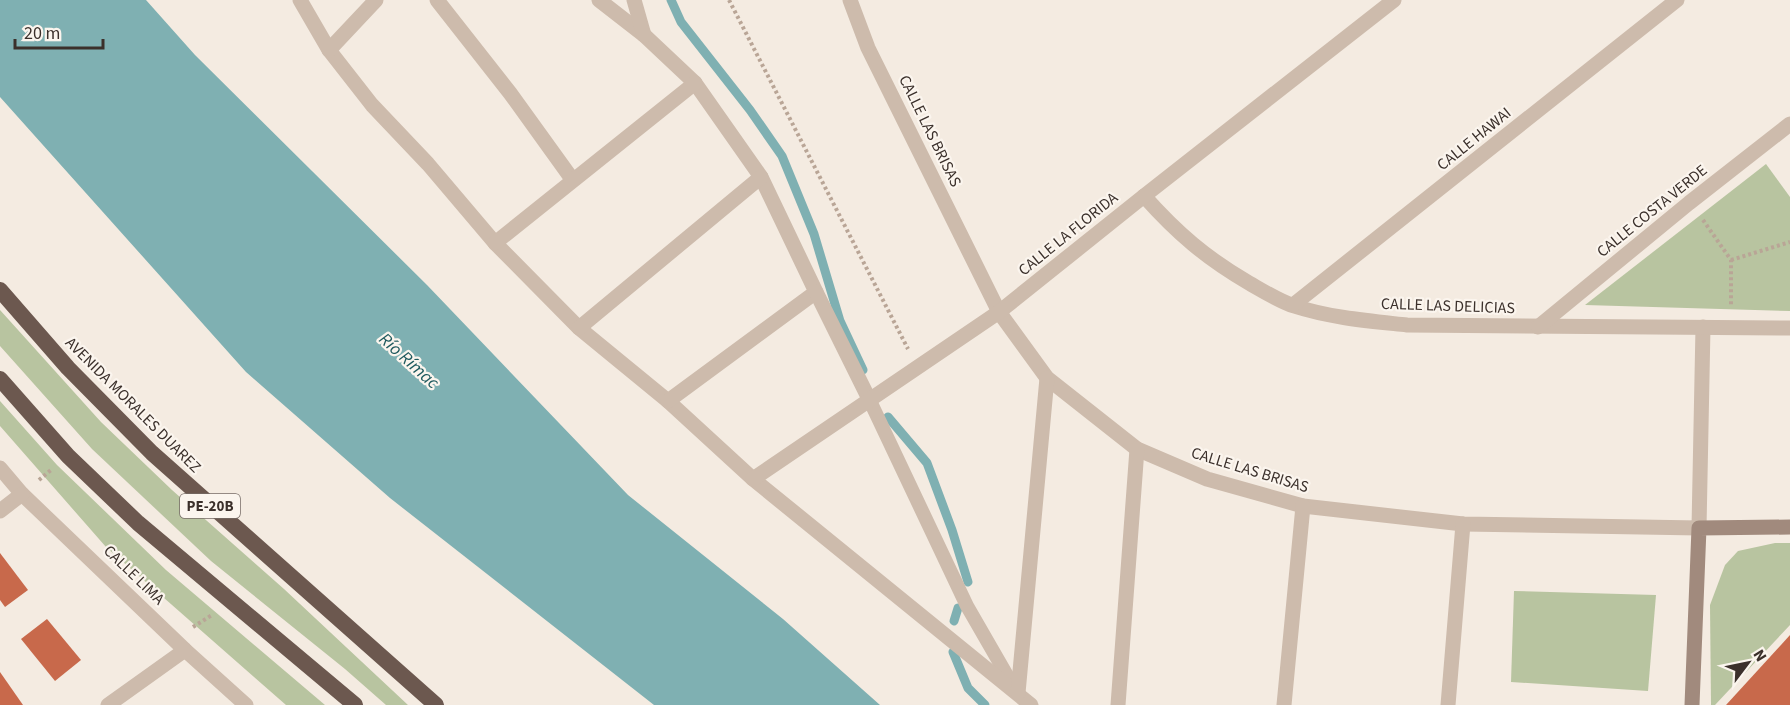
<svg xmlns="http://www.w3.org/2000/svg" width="1790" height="705" viewBox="0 0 1790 705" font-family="'Source Sans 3',sans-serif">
<rect width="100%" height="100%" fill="#f4ebe1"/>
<g fill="#b8c4a0">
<path d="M1766,164L1790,197V311L1585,305Z"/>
<path d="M0,310L101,422L172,490L284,589L408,705H386L345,669L211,561L92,449L0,346Z"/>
<path d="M0,401L57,465L166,570L325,705H286L106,547L0,426Z"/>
<path d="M1775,543H1790V625L1715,705H1711L1710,605L1725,565L1738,551Z"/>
<path d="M1514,591L1656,595L1648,691L1511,682Z"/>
</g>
<path fill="#7fb0b2" d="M0,0H146L195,55L427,285L628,495L783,619L880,705H654L390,498L246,372L0,97Z"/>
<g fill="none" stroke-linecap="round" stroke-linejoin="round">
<g stroke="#7fb0b2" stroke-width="9">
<path d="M671,0L681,22L750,110L782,156L814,234L840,321L863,370"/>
<path d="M888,417L927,463L952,530L968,582"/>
<path d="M954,621L958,608"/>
<path d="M953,652L968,688L985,705"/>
</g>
</g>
<g fill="#c8694b">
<path d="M0,553L28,590L5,607L0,600Z"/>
<path d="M47,619L81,660L55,681L21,639Z"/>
<path d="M1790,635V705H1726Z"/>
<path d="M0,672L23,705H0Z"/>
</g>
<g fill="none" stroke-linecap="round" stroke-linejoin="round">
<g stroke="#b9a596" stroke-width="4" stroke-dasharray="3 3" stroke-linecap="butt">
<path d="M729,0L908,349"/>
<path d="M1703,220L1731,260V306"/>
<path d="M1731,260L1790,242"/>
<path d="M39,480L51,470"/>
<path d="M193,627L212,615"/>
</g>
<path stroke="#cdbbac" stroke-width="14" d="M870,401L967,606L1016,691"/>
<g stroke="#cdbbac" stroke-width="15">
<path d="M300,0L329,50L372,105L428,164L495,243L579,328L668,401L753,479L1031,705"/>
<path d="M437,0L510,93L572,179"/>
<path d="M599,0L644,35L695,83L761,177L816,292L668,401"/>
<path d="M634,0L644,35"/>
<path d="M850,0L868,48L999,312L1047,378L1137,449L1207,479L1303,506L1463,524L1699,528L1703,327"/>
<path d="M329,50L376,0"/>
<path d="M1144,196C1177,233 1206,258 1249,283C1263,291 1279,301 1294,306C1331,318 1370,321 1407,325L1790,328"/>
<path d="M495,243L695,83"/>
<path d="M816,292L870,401"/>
<path d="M1293,305L1677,0"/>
<path d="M1538,327L1689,203L1790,124"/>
<path d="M579,328L761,177"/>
<path d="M0,468L22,494L185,650L246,705"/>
<path d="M753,479L999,312L1144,196L1394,0"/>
<path d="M0,511L22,494"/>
<path d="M1018,693L1047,378"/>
<path d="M108,705L185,650"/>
<path d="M1118,705L1137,449"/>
<path d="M1284,705L1303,506"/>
<path d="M1448,705L1463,524"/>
</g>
<path stroke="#a18a7d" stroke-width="15" d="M1692,705L1699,528L1790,527"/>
<g stroke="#6c584f" stroke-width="16">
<path d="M0,290L68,368L152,453L436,705"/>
<path d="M0,379L68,456L138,523L355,705"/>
</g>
</g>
<g text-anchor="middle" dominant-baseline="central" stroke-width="4.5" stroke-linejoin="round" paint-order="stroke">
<rect fill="#fbf5ee" stroke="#756b66" stroke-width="1.5" x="180" y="494" width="60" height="24" rx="4.5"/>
<g font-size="15" font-weight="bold" fill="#3b302b">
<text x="210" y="506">PE-20B</text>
</g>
<g font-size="16" fill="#3b302b" stroke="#fbf5ee">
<text transform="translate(930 131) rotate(64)">CALLE LAS BRISAS</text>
<text transform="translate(1474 139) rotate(-39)">CALLE HAWAI</text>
<text transform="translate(1652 211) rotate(-39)">CALLE COSTA VERDE</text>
<text transform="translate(1068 234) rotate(-39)">CALLE LA FLORIDA</text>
<text transform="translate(1448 306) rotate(2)">CALLE LAS DELICIAS</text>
<text transform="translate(133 405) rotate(45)">AVENIDA MORALES DUAREZ</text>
<text transform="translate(1250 470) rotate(17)">CALLE LAS BRISAS</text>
<text transform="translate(134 575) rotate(44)">CALLE LIMA</text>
</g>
<g font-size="18" font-style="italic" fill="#1f5a5e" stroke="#fbf5ee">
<text transform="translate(409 361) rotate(42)">Río Rímac</text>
</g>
</g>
<g transform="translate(1748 663) rotate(58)" stroke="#fbf5ee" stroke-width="4.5" paint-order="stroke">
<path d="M0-4.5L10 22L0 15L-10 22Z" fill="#3b302b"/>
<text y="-9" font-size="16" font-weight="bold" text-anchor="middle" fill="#3b302b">N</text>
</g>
<path d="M15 39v9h88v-9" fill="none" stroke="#3b302b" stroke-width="3"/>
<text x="24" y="39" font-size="18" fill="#3b302b" stroke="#fbf5ee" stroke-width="4.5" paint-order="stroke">20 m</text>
</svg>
